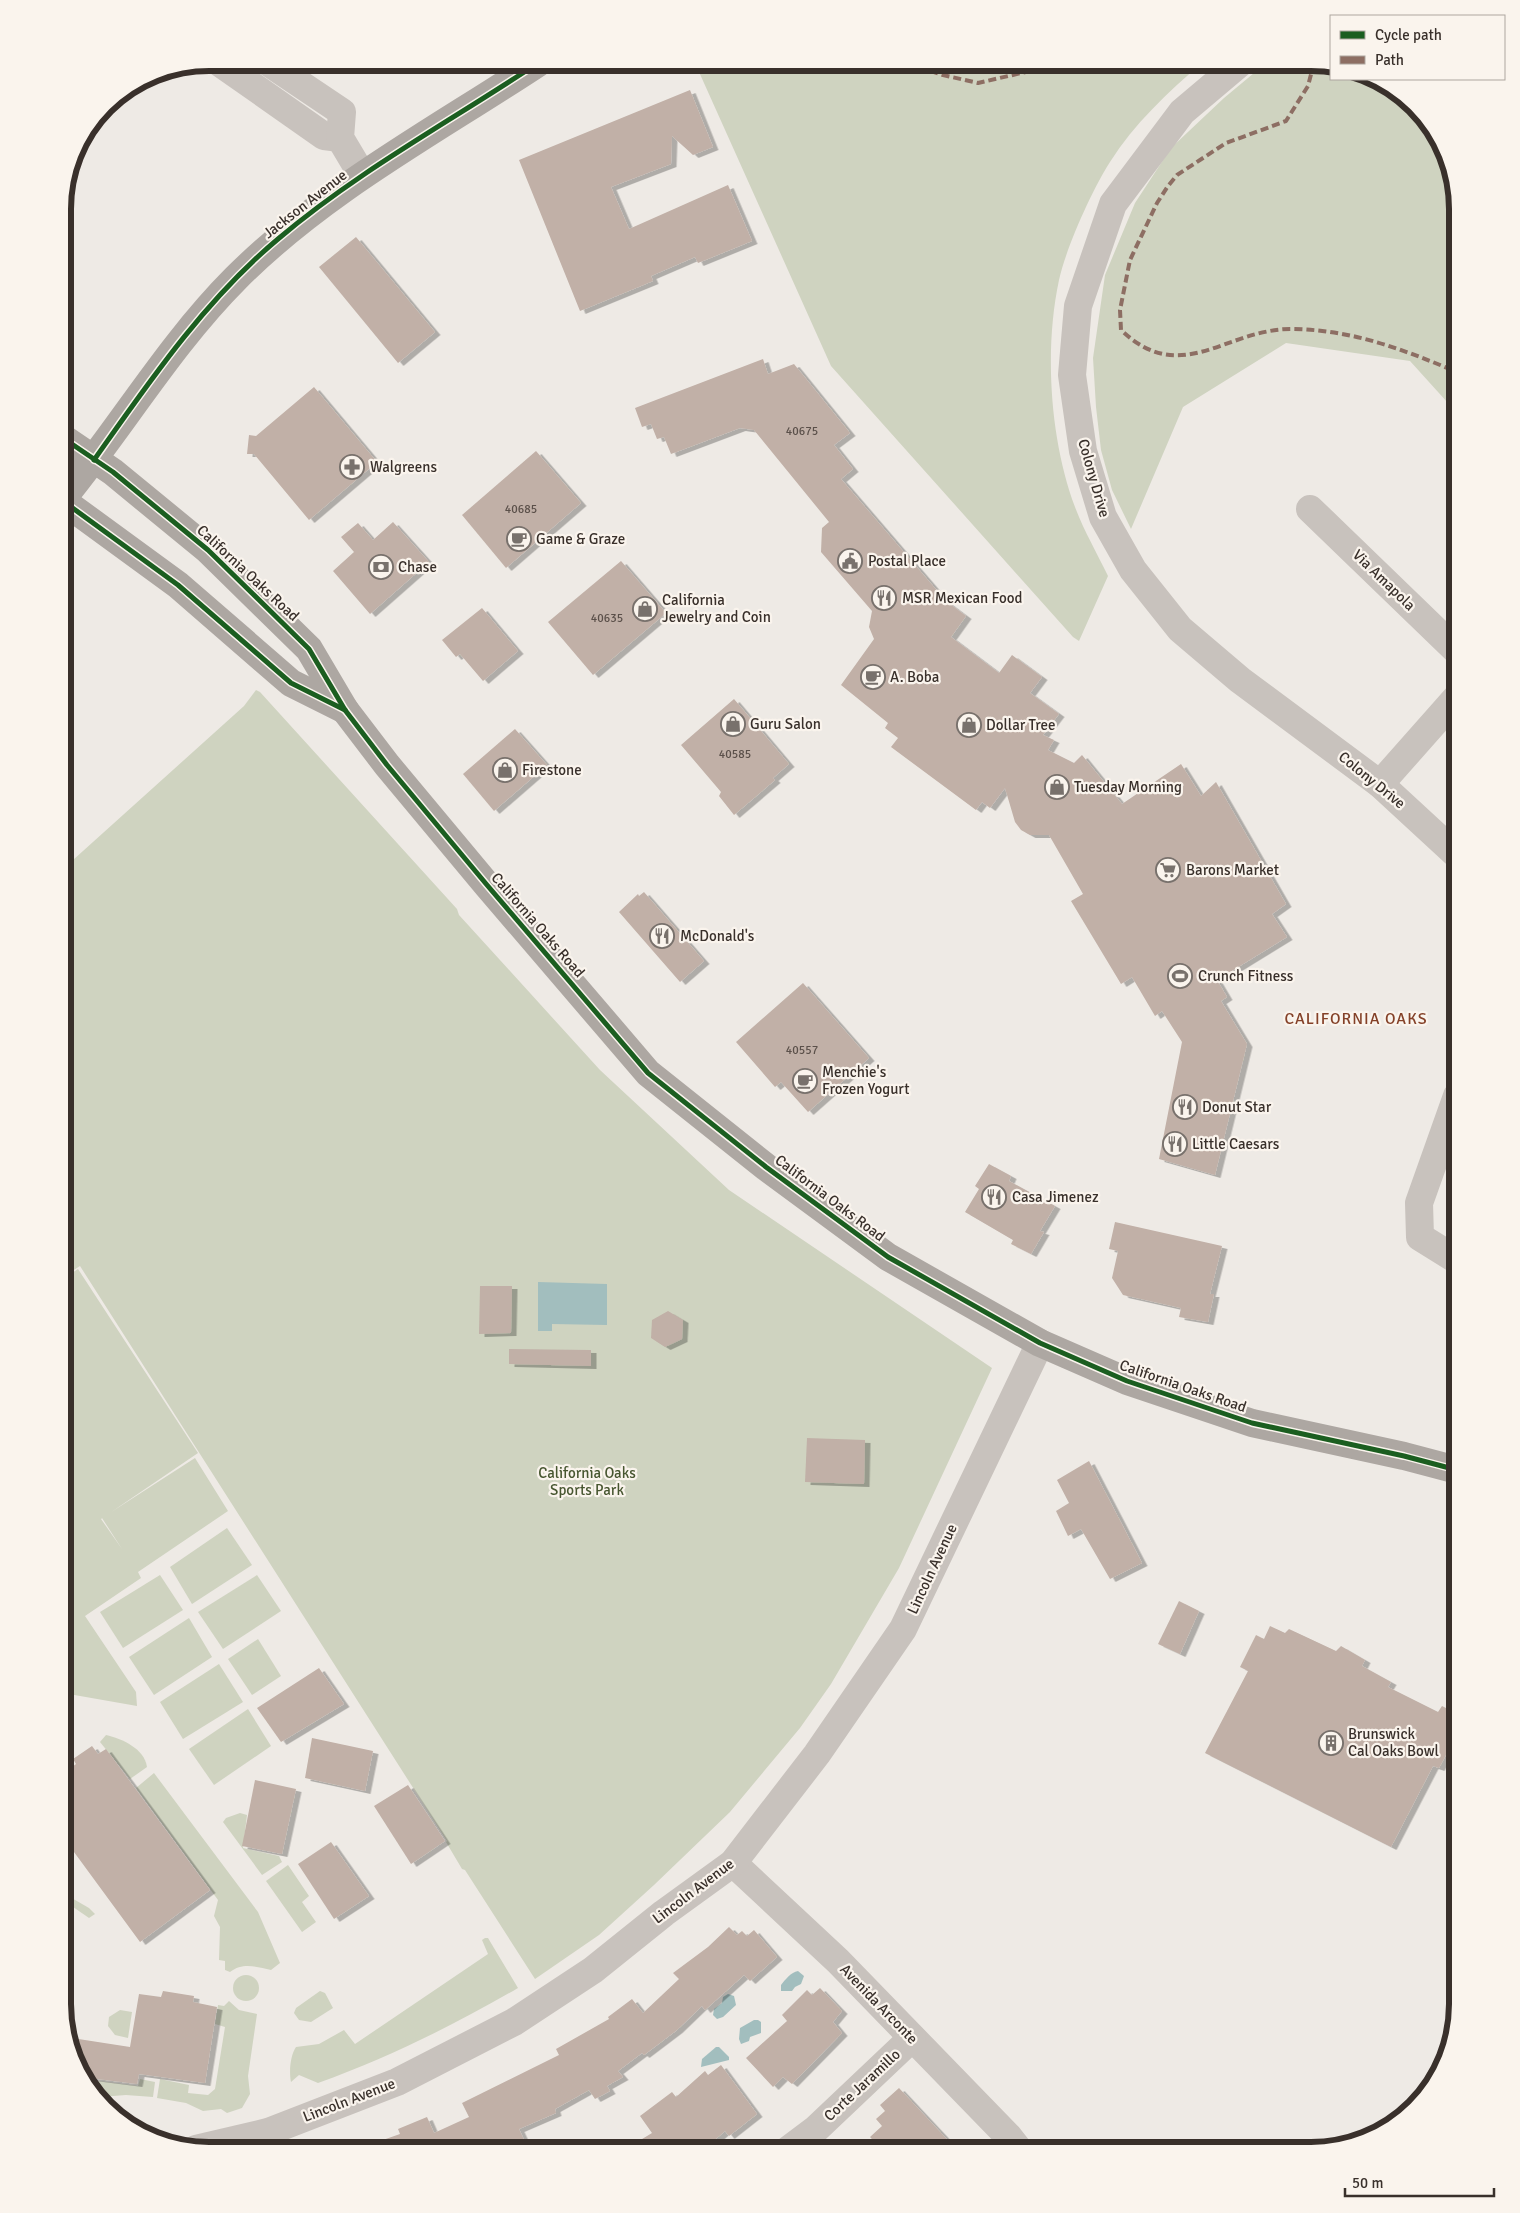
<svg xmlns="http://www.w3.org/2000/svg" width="1520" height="2213" viewBox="0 0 1520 2213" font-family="Signika,sans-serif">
<defs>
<filter id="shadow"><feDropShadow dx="5.5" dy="3" stdDeviation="0" flood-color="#0004"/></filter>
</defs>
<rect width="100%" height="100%" fill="#eeeae5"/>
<g fill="#cfd3c0">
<path d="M695,63H1202C1168,92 1134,124 1110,162C1092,190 1066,248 1059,280C1044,350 1050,440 1075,507C1084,531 1097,553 1108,576L1079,641L1073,637L831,366Z"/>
<path d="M1266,63H1320L1331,66V79H1368L1392,87L1438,136L1457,209V413L1410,361L1286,343L1183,407L1131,529L1112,490L1101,450L1096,407L1093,358L1105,275L1135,203L1171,148L1224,98Z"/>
<path d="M256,690L260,692L457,909L459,915L600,1070L729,1190L992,1368L899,1568L831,1684L800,1728L730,1812L654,1885L599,1935L535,1979L465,1870L462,1869L446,1842L447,1841L80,1266L63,1277V869L244,706Z"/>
<path d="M78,1269L198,1453L101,1519L122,1549L102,1518L195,1458L228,1511L138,1572L141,1578L85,1616L136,1692L137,1706L63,1693V1279Z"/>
<path d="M227,1528L252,1565L192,1604L170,1567Z"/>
<path d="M160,1575L183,1610L123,1648L100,1612Z"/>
<path d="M257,1575L281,1611L223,1649L198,1612Z"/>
<path d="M189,1618L212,1657L154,1695L129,1657Z"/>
<path d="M258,1639L281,1676L252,1695L228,1659Z"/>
<path d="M219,1664L243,1702L183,1739L160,1702Z"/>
<path d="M248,1709L271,1746L214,1785L189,1749Z"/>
<path d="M106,1735C122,1739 144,1748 147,1767L130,1779L100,1742Z"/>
<path d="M154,1773L258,1912L280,1963L271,1970C257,1967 243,1962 230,1972L225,1970V1961L219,1960L220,1927L214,1916L218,1900L136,1788Z"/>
<path d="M240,1813L247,1815L243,1848L279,1856L282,1862L262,1875L223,1822L226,1818Z"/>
<path d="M288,1865L309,1896L302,1902L316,1922L302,1932L266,1881Z"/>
<path d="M63,1893L89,1908L95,1914L89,1918L63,1900Z"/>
<path d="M485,1938H488L518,1988C454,2025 388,2058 318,2083L299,2075L291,2082C289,2072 290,2056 296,2047L319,2044L344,2030L355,2044L488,1954L482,1940Z"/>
<circle cx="246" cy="1988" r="13"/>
<path d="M320,1991L325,1993L333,2008L311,2022L299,2020L294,2013L296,2008Z"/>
<path d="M229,2001L239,2010L257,2014L248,2076L250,2094L242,2108L227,2113L221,2109L203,2111L186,2103L157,2098L160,2079L189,2085L188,2093L208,2095L215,2089L225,2027L215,2024L218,2005L224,2006Z"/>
<path d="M120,2010L132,2012L128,2038L115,2035L108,2026L109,2017Z"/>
<path d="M140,2079L155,2082L153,2097L126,2095L100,2097L98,2094L99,2081L138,2086Z"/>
</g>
<g fill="#a2bebe">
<path d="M538,1282L607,1284V1325L552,1324V1331H538Z"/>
<path d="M798,1971L804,1976L801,1984L795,1987L792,1991H781V1985C785,1980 791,1972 798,1971Z"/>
<path d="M728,1994L734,1996L736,2005L723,2017L717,2019L713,2015L714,2009L722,2003L723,1997Z"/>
<path d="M754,2020H758L761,2022V2033L750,2037L749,2041L741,2044L739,2039L740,2028Z"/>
<path d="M716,2047H719L729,2057V2060L701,2067L702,2059Z"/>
</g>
<g fill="#c1b0a7" filter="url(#shadow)">
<path d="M690,90L713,147L693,155L672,136L671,164L611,187L629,229L728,185L752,241L698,263L695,257L651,276L653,281L580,311L519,160Z"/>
<path d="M356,237L435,332L398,363L319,267Z"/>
<path d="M763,359L768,374L794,364L850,433L834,445L853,469L841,479L946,601L966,616L951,637L999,673L1012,655L1042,677L1030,693L1059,714L1043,735L1054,740L1048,750L1074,763L1082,755L1122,804L1181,764L1201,796L1216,782L1286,904L1272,914L1287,937L1217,980L1227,997L1221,1001L1247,1044L1215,1175L1159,1159L1182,1042L1162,1011L1155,1016L1132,977L1121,984L1071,901L1083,894L1049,835H1030L1021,830L1015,822L1005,788L990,808L982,802L976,810L891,747L898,738L885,728L888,723L841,685L874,639L869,627L872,611L821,552L822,528L829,522L754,430L740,428L671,454L664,437L657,439L651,424L642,427L635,408Z"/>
<path d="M314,387L377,462L309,520L254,454H247L249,435L256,436Z"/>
<path d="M536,451L581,503L506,568L462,515Z"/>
<path d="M393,522L429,562L370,614L333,571L354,552L341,537L358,523L373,540Z"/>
<path d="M621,561L666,613L593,675L548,622Z"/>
<path d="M482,608L518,651L483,681L460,654L456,657L442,640Z"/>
<path d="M734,699L789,764L773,778L775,780L734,815L719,796L721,792L681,745Z"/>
<path d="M515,729L547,765L494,811L463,774Z"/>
<path d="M644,892L704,961L680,982L619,912L638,894L639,896Z"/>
<path d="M803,983L869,1058L808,1112L781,1082L775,1087L736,1042Z"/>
<path d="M989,1164L1011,1176L1009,1181L1055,1206L1040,1231L1044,1232L1031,1254L1011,1244L1013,1240L965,1212L979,1189L975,1186Z"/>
<path d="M1115,1222L1222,1246L1210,1294H1214L1208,1322L1179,1317L1181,1308L1123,1295L1112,1278L1118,1251L1109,1249Z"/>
<path d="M480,1286H512L511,1333L479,1334Z"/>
<path d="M668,1311L683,1320L682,1339L665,1347L651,1338L652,1320Z"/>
<path d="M509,1349L591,1350V1366L509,1364Z"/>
<path d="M807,1438L865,1440L864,1484L805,1482Z"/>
<path d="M1089,1461L1142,1563L1110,1579L1081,1529L1068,1536L1056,1511L1069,1503L1057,1480Z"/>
<path d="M1179,1601L1199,1611L1180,1654L1158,1644Z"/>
<path d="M1270,1626L1285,1633L1289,1629L1336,1651L1341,1646L1365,1660L1362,1666L1391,1682L1388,1687L1438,1712L1442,1706L1458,1714V1732L1439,1768L1433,1766L1391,1847L1205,1753L1248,1671L1240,1667L1256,1635L1264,1639Z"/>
<path d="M319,1668L344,1704L281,1742L257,1708Z"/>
<path d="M312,1738L373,1751L365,1791L305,1778Z"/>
<path d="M92,1746L98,1754L106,1749L210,1890L140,1942L63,1837V1774L76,1764L73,1759Z"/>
<path d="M255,1780L296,1789L282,1854L242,1846Z"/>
<path d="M408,1785L445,1841L411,1864L374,1806Z"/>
<path d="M331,1842L369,1896L334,1919L298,1864Z"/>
<path d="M729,1927L737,1935L742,1931L747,1936L754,1930L777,1957L750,1981L744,1975L705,2010L702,2006L677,2030L644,2055L642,2053L618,2071L623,2077L607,2086L610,2091L595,2099L589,2090L555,2109L556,2113L519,2129L525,2142L510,2150H360V2148L400,2134L398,2129L427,2117L434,2133L469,2117L462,2103L559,2055L556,2049L609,2019L608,2017L632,1999L643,2013L679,1979L673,1973L708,1947Z"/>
<path d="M820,1988L842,2011L833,2022L842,2033L792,2084L783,2077L773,2087L746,2058L787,2021L782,2015L807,1990L812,1995Z"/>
<path d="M163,1991L194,1996L193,2002L217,2007L205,2083L139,2074L137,2084L82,2077L72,2038L130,2047L139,1994L161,1997Z"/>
<path d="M721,2065L757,2114L729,2136L725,2131L703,2150H624L652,2133L640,2116L672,2092L676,2097L705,2071L708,2075Z"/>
<path d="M899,2088L957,2150H882L870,2137L882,2126L876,2119L885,2111L880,2105Z"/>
</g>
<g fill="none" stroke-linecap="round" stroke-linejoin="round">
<g stroke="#c8c2bd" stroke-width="28">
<path d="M220,63L324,136L340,138"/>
<path d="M269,63L342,112L340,138L362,175"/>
<path d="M1240,63L1182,112L1113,204L1078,306L1072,375L1083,451L1103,517L1133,570L1180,629L1240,680L1380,784L1457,855"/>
<path d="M1310,509L1457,651"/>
<path d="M1380,784L1457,697"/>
<path d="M1457,1260L1420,1237L1419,1203L1457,1096"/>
<path d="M733,1863L838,1961L1008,2136L1019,2150"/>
<path d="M196,2149L268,2132L397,2082L514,2022L593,1970L664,1913L733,1863L817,1754L903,1629L1040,1343"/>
<path d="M788,2150L816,2129L912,2038"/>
</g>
<g stroke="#ada7a2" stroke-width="28">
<path d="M63,438L113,472L208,550L309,649L345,710L387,765L487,885L648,1073L766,1167L888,1257L1040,1343L1127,1381L1252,1423L1404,1456L1457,1470"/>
<path d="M63,498C122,426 170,344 236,278C324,190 435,131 538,63"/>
<path d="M63,501L178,585L291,683L345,710"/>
</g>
<g stroke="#8d6e63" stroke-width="4" stroke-dasharray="8 4" stroke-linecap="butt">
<path d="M921,63L931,71L943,75L978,83L1043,68L1054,63"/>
<path d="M1314,63L1308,86L1286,121L1226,143L1177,175L1168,186L1157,203L1130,260L1120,310L1121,330C1182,388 1226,328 1293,329C1353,330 1402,349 1457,372"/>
</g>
<defs>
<g id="cycleway">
<path d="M63,438L113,472L208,550L309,649L345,710L387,765L487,885L648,1073L766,1167L888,1257L1040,1343L1127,1381L1252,1423L1404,1456L1457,1470"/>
<path d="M94,460C149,382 204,301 278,239C358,171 451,121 538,63"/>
<path d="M63,501L178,585L291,683L345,710"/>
</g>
</defs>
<use href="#cycleway" stroke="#faf4ed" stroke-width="8"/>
<use href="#cycleway" stroke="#1b5e20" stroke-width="5"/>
</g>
<defs>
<symbol id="pharmacy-ring" viewBox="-11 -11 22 22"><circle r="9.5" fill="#faf4ed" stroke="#78716c" stroke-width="1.5"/><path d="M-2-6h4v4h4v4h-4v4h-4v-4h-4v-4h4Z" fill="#78716c"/></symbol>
<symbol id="cafe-ring" viewBox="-11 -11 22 22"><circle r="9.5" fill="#faf4ed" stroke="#78716c" stroke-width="1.5"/><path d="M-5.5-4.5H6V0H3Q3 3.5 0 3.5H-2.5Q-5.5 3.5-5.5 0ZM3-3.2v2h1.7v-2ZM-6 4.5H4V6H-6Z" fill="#78716c"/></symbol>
<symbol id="civic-ring" viewBox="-11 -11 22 22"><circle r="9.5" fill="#faf4ed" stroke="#78716c" stroke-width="1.5"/><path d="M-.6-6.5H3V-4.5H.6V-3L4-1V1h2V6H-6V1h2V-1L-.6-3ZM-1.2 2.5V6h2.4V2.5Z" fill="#78716c"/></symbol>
<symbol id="bank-ring" viewBox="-11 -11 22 22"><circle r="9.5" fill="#faf4ed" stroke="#78716c" stroke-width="1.5"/><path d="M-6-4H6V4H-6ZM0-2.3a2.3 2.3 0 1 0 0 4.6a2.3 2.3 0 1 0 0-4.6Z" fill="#78716c"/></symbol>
<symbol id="restaurant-ring" viewBox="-11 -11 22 22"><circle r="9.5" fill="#faf4ed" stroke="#78716c" stroke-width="1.5"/><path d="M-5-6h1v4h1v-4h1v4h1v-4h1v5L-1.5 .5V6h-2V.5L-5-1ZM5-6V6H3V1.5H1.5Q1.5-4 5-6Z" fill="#78716c"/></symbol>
<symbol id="shop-ring" viewBox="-11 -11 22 22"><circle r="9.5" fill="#faf4ed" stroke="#78716c" stroke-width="1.5"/><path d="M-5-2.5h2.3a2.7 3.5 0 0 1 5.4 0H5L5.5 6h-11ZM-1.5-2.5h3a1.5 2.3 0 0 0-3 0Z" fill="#78716c"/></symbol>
<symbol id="supermarket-ring" viewBox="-11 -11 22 22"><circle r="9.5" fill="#faf4ed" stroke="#78716c" stroke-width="1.5"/><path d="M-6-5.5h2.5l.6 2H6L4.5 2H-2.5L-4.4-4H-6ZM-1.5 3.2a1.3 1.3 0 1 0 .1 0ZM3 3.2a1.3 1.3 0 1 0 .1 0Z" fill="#78716c"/></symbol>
<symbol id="stadium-ring" viewBox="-11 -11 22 22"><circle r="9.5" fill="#faf4ed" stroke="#78716c" stroke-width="1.5"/><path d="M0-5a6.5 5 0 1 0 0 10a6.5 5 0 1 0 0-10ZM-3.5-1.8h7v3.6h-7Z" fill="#78716c"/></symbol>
<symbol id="building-ring" viewBox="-11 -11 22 22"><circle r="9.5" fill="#faf4ed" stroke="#78716c" stroke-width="1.5"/><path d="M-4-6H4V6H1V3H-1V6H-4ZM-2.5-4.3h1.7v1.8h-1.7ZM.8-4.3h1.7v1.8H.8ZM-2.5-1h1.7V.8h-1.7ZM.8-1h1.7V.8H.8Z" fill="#78716c"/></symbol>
</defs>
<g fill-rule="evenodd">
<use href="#pharmacy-ring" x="338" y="453" width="28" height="28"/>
<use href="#cafe-ring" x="505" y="525" width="28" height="28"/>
<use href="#civic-ring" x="836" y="547" width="28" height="28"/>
<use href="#bank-ring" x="367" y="553" width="28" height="28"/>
<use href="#restaurant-ring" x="870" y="584" width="28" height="28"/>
<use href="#shop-ring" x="631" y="595" width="28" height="28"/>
<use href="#cafe-ring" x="859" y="663" width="28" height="28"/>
<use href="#shop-ring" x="719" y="710" width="28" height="28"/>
<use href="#shop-ring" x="955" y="711" width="28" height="28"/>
<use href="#shop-ring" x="491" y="756" width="28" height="28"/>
<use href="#shop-ring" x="1043" y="773" width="28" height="28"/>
<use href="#supermarket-ring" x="1154" y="856" width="28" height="28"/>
<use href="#restaurant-ring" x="648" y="922" width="28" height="28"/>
<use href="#stadium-ring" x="1166" y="962" width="28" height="28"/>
<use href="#cafe-ring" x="791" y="1067" width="28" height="28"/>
<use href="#restaurant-ring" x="1171" y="1093" width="28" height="28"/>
<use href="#restaurant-ring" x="1161" y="1130" width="28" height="28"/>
<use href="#restaurant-ring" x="980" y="1183" width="28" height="28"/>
<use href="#building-ring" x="1317" y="1729" width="28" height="28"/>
</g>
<g text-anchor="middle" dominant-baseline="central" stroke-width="4.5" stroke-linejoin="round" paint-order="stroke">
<g font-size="12" fill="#5b504a">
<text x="802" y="431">40675</text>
<text x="521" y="509">40685</text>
<text x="607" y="618">40635</text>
<text x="735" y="754">40585</text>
<text x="802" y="1050">40557</text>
</g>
<g font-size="15" fill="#39302b" stroke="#faf4ed">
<text transform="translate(305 204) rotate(-38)">Jackson Avenue</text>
<text transform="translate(1094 478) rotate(74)">Colony Drive</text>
<text transform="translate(248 573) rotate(43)">California Oaks Road</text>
<text transform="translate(1384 580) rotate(44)">Via Amapola</text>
<text transform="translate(1372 780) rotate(39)">Colony Drive</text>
<text transform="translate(538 925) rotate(49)">California Oaks Road</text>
<text transform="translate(830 1198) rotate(37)">California Oaks Road</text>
<text transform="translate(1183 1386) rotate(19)">California Oaks Road</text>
<text transform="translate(932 1569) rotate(-65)">Lincoln Avenue</text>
<text transform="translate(693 1891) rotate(-37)">Lincoln Avenue</text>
<text transform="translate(879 2004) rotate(46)">Avenida Arconte</text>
<text transform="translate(862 2085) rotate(-43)">Corte Jaramillo</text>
<text transform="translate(349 2100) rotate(-21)">Lincoln Avenue</text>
</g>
<g font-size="15" fill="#39302b" stroke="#faf4ed" text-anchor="start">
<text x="370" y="467">Walgreens</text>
<text x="536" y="539">Game &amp; Graze</text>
<text x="868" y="561">Postal Place</text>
<text x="398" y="567">Chase</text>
<text x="902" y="598">MSR Mexican Food</text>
<text x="662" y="600">California<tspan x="662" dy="17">Jewelry and Coin</tspan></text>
<text x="890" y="677">A. Boba</text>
<text x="750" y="724">Guru Salon</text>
<text x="986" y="725">Dollar Tree</text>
<text x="522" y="770">Firestone</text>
<text x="1074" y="787">Tuesday Morning</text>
<text x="1186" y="870">Barons Market</text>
<text x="680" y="936">McDonald's</text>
<text x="1198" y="976">Crunch Fitness</text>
<text x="822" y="1072">Menchie's<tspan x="822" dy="17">Frozen Yogurt</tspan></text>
<text x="1202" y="1107">Donut Star</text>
<text x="1192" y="1144">Little Caesars</text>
<text x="1012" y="1197">Casa Jimenez</text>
<text x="1348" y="1734">Brunswick<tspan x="1348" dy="17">Cal Oaks Bowl</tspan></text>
</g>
<g font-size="15" fill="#475630" stroke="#faf4ed">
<text x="587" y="1473">California Oaks<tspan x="587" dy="17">Sports Park</tspan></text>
</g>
<g font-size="16" letter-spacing="1" fill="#844128" stroke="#faf4ed">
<text x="1356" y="1019">CALIFORNIA OAKS</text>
</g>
</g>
<path d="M0 0H1520V2213H0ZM209 71H1311A138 138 0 0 1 1449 209V2004A138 138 0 0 1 1311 2142H209A138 138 0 0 1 71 2004V209A138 138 0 0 1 209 71Z" fill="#faf4ed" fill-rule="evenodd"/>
<path fill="none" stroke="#39302b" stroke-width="6" d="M209 71H1311A138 138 0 0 1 1449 209V2004A138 138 0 0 1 1311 2142H209A138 138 0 0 1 71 2004V209A138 138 0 0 1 209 71Z"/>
<rect x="1330" y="15" width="175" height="65" fill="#faf4ed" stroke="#ada69f"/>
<rect x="1340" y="31" width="25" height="8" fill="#1b5e20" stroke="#ada69f"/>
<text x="1375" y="40" font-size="15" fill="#39302b">Cycle path</text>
<rect x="1340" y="56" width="25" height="8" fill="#8d6e63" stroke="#ada69f"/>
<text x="1375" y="65" font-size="15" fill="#39302b">Path</text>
<path d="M1345 2188v8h149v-8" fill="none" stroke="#39302b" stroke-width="2.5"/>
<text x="1352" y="2188" font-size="15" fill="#39302b" stroke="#faf4ed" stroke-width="4" paint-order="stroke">50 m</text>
</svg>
